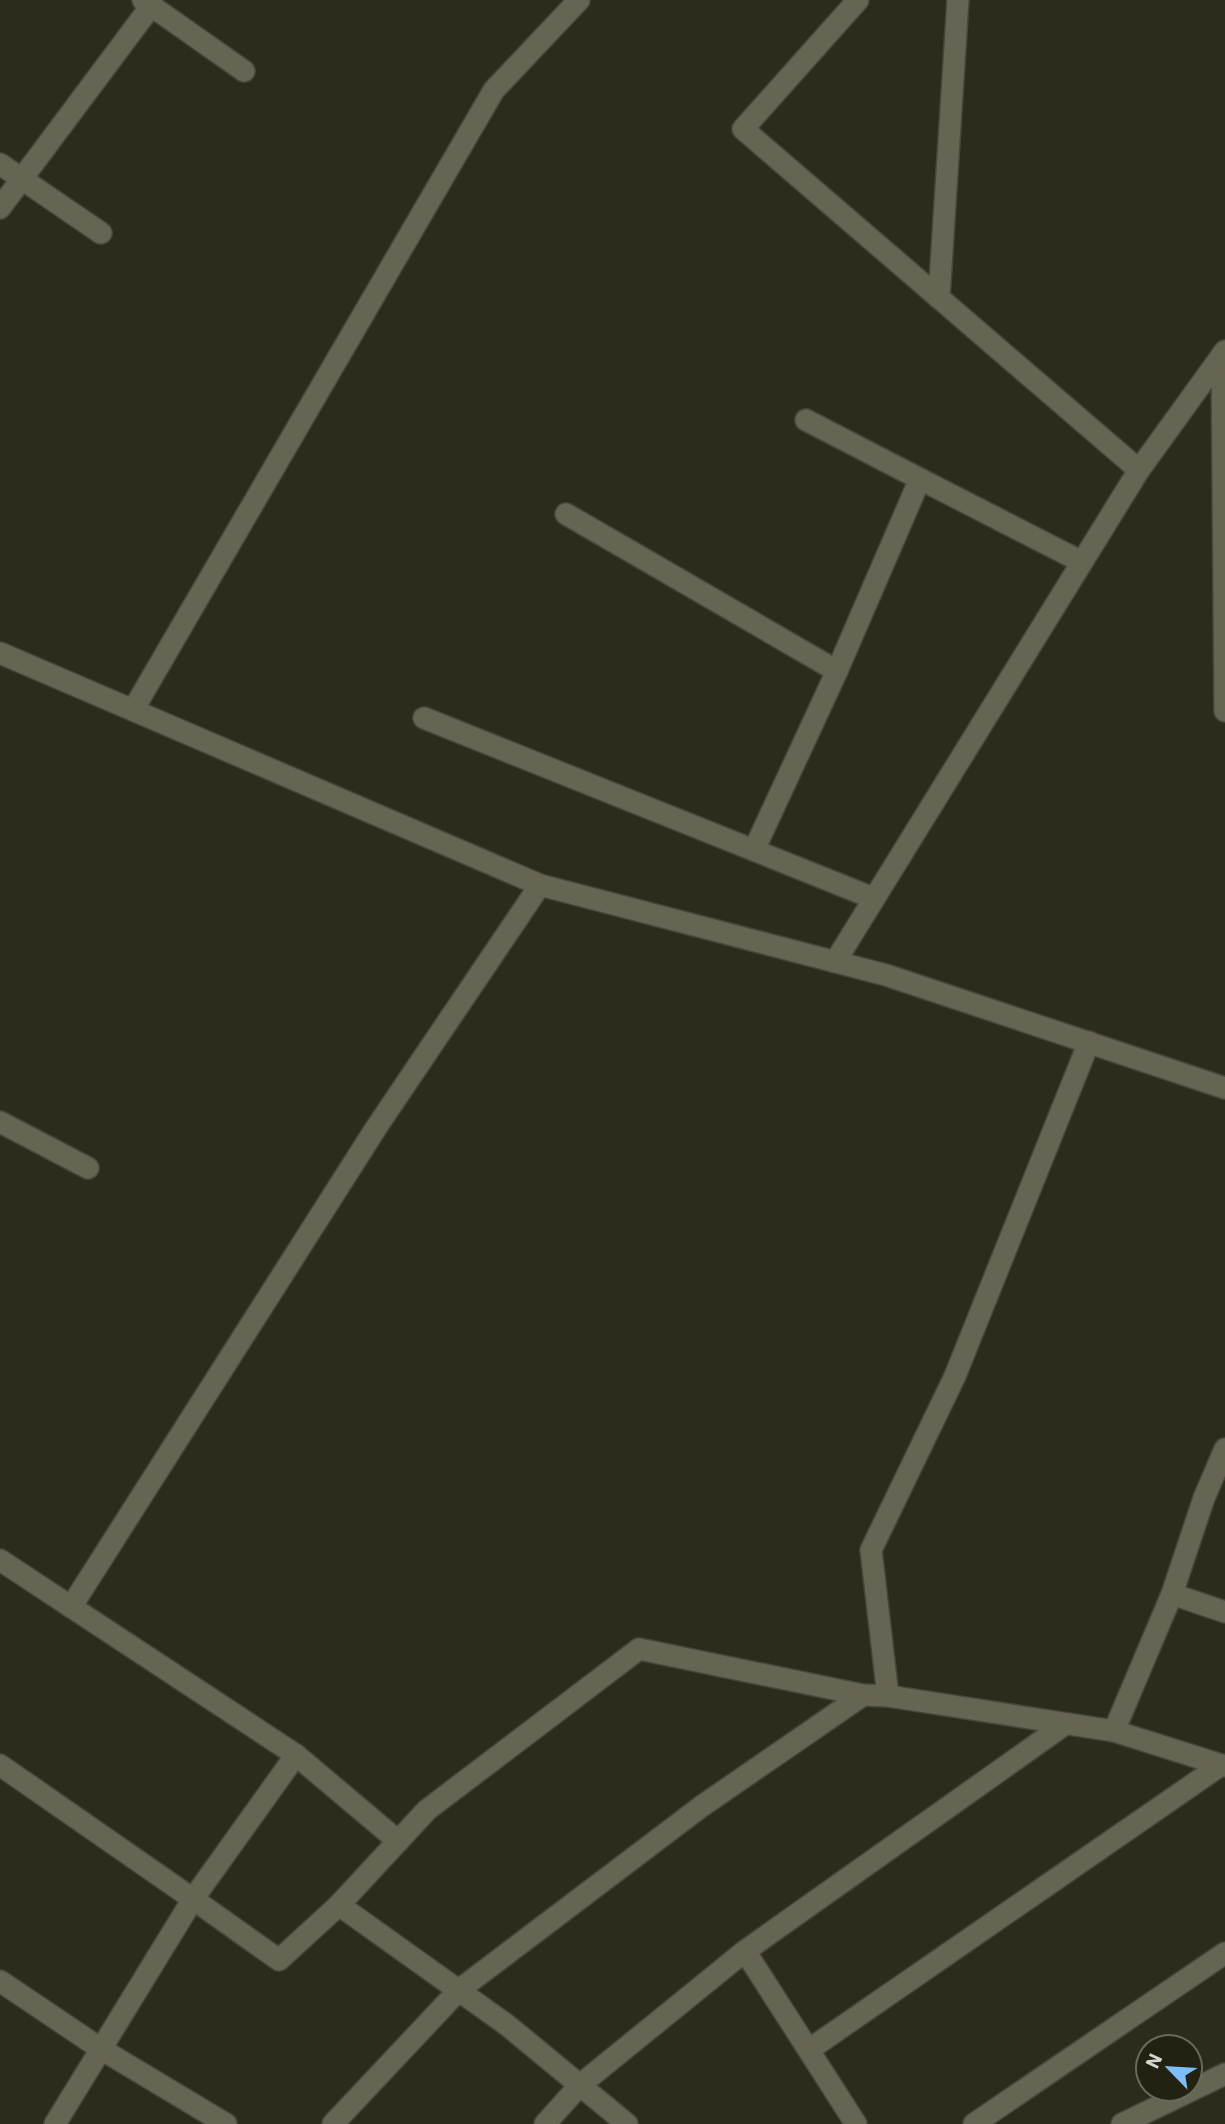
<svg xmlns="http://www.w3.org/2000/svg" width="1225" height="2124" viewBox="0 0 1225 2124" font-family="'IBM Plex Sans',sans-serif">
<rect width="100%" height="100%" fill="#2d2b1b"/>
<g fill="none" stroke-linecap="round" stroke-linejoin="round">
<defs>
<g id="street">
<path d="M143,0L244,71"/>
<path d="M858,0L743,129L1139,470"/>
<path d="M0,164L101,233"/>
<path d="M0,208L151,6"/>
<path d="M939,298L958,0"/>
<path d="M1222,355L1225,711"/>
<path d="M806,420L920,479"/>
<path d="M566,514L837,671L920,479L1082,562"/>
<path d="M0,653L540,885"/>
<path d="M133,710L494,90L579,0"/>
<path d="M424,718L873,898"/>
<path d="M754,850L837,671"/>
<path d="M835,962L1139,470L1225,351"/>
<path d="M0,1122L88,1168"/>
<path d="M0,1560L296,1755L193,1899L279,1960L339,1905L507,2025L627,2124"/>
<path d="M1172,1594L1225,1612"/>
<path d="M71,1607L376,1128L540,885L886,975L1225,1088"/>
<path d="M888,1696L871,1550L955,1376L1089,1042"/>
<path d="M1114,1731L1225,1766"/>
<path d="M296,1755L398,1841"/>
<path d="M0,1765L193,1899L55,2124"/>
<path d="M339,1905L427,1810L639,1649L863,1695L888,1696L1114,1731L1172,1594L1204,1498L1225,1449"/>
<path d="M745,1951L856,2124"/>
<path d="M0,1981L101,2049L226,2124"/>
<path d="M810,2049L1221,1765"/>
<path d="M333,2124L459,1990L702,1806L863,1695"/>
<path d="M545,2124L580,2085L745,1951L1064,1725"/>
<path d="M974,2124L1225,1953"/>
<path d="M1122,2124L1225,2074"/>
</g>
</defs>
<use href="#street" stroke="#474639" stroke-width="24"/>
<use href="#street" stroke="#666452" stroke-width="21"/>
</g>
<g transform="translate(1169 2068) rotate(295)"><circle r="33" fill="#232111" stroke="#6b695c" stroke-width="2"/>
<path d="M0-5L12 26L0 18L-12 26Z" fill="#7dbef9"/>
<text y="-10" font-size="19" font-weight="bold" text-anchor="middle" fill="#d7d6cc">N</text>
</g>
</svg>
